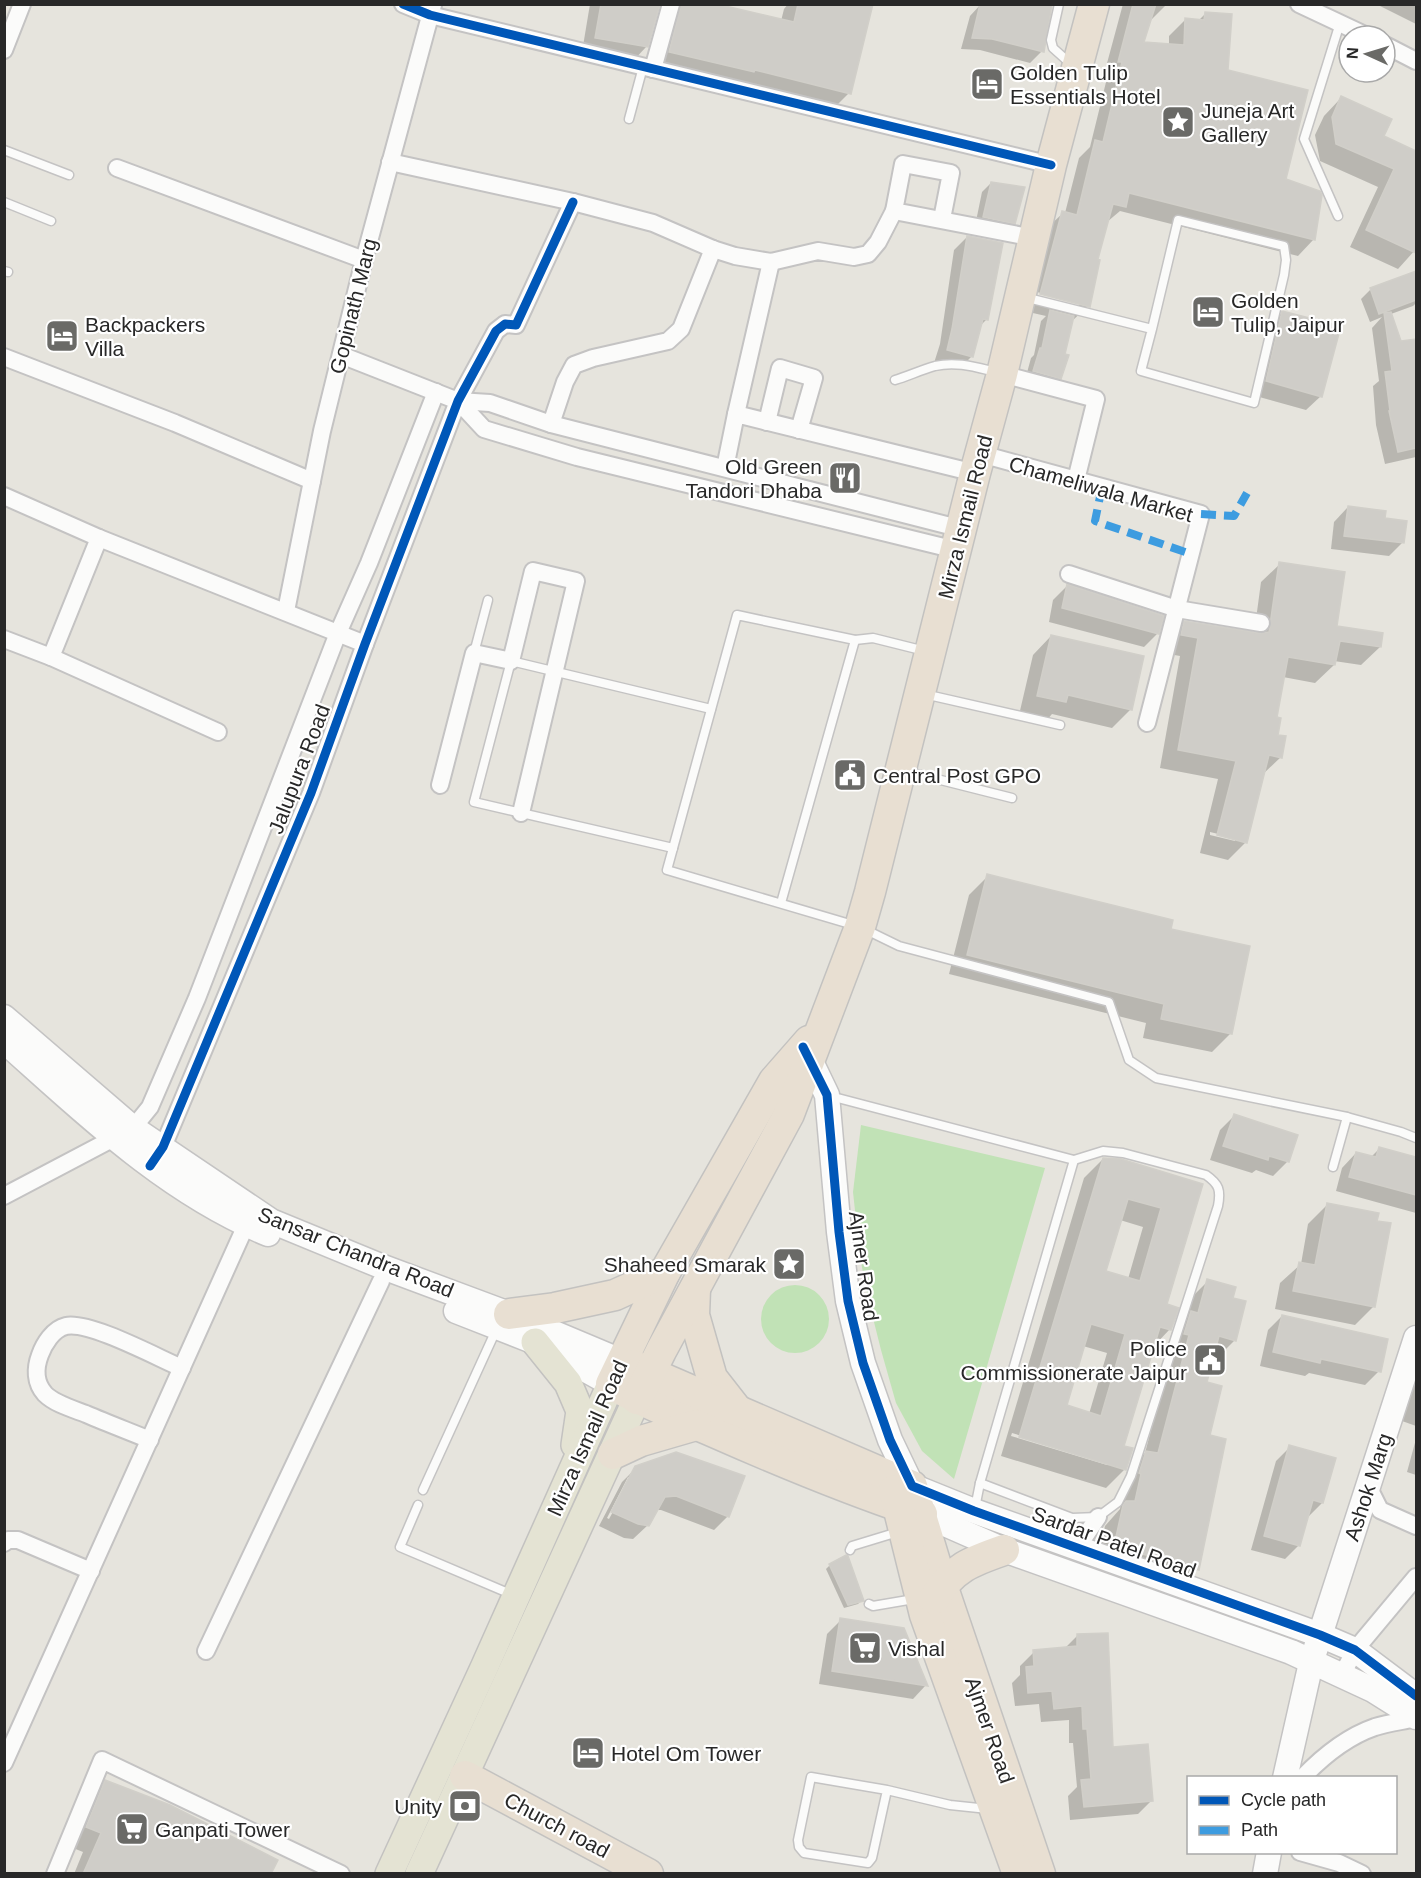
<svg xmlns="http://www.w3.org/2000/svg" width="1421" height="1878" viewBox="0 0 1421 1878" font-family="Helvetica,sans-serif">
<rect width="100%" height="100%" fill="#e6e4dd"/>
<g fill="#c1e2b6">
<path d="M861,1125L1045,1168L954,1479L922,1451L896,1403L881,1350L868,1298L860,1257L853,1192Z"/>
<circle cx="795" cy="1319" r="34"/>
</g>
<g fill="#0003" fill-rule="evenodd">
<path d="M590,4H658L647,46L633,61L582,52Z"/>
<path d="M673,4H710L781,21L784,9L788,4H859L849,93L830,112L651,70Z"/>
<path d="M981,4L1042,51L1030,63L980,50L961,49L970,16Z"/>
<path d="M1123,4H1167L1149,22L1142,43L1169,45V36L1185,20L1198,21L1205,14L1226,71L1314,239L1298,256L1120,211L1107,222L1096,260L1088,306L1071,322L1060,378L1051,387L1025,380L1031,358L1034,355L1041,321L1046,316L1024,311L1046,229L1063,213H1065L1079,158L1090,147L1107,78H1103ZM1033,291L1079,303V306L1032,294Z"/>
<path d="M1376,4H1416V24Z"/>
<path d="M1341,98L1383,137L1416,153V249L1398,269L1350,247L1378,187L1320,161L1315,135L1324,116Z"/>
<path d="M991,183L1014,223L1005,232L975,226L982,192Z"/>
<path d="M967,237L987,319L979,327L972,356L959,369L934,363L940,344L954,250Z"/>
<path d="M1414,274L1416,281V303L1413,306L1391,314L1400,343L1416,341V457L1385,464L1376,425L1373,386L1379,381L1372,328L1382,317L1370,322L1361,299L1371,289Z"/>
<path d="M1283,312L1321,396L1306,410L1252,395L1269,326Z"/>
<path d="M1348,507L1384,519L1403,542L1389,556L1331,549L1334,522Z"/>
<path d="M1280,564L1336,628L1380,647L1361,665L1334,661V665L1315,683L1283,677L1276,718V736L1281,757L1262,775L1246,842L1228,860L1200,853L1218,779L1160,768L1180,656L1163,653L1166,641L1185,622L1254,634L1261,582ZM1210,832L1235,838V841L1210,835Z"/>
<path d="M1067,586L1158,633L1144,647L1049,622L1053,600Z"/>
<path d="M1051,636L1131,709L1112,728L1052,714L1046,721L1019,715L1033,655Z"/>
<path d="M988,876L1169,930L1230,1034L1212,1052L1143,1038L1146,1023L949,974L969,895Z"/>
<path d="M1234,1116L1296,1136L1287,1162L1273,1176L1256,1170L1252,1173L1210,1160L1220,1130Z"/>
<path d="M1380,1148L1416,1158V1213L1336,1191L1342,1168L1356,1153L1371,1157Z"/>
<path d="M1103,1159L1201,1185L1165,1305L1170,1329L1153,1347L1123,1448L1125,1469L1106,1488L1001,1456L1084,1178ZM1120,1220L1143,1227L1128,1279L1104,1272ZM1083,1346L1107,1353L1089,1414L1065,1406ZM1012,1433L1107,1462V1465L1011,1436Z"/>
<path d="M1327,1205L1374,1306L1355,1325L1275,1309L1280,1283L1301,1264L1308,1224Z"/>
<path d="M1208,1281L1231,1299L1235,1340L1216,1359L1212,1358L1205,1383L1208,1436L1198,1569L1179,1588L1096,1565L1105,1526L1120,1509L1123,1493L1121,1492L1127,1471L1145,1453L1171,1354L1166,1352L1172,1332L1183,1321L1189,1300Z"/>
<path d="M1282,1316L1379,1371L1365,1385L1309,1373L1305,1376L1260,1366L1268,1330Z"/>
<path d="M1416,1381V1426L1402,1421L1412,1385Z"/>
<path d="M1416,1439V1475L1407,1472Z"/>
<path d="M1290,1447L1322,1503L1308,1517L1299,1545L1285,1559L1251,1550L1276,1461Z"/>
<path d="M636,1468L728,1516L714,1530L661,1510H656L648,1525L633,1539L624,1538L599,1526L622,1482ZM628,1477H632L609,1519L607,1518Z"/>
<path d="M830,1565L862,1600L858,1604L844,1608L826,1569Z"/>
<path d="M841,1620L926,1685L913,1699L819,1684L827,1634Z"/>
<path d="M1077,1636L1111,1749L1152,1800L1138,1814L1070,1820L1068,1796L1077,1787L1073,1743H1069V1720L1041,1722L1039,1704L1015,1706L1012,1683L1020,1675V1666L1034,1652L1064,1649Z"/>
<path d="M106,1782L269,1874H74L83,1852L68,1846L87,1800Z"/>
</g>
<g fill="#cfcdc8" stroke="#d1cfc9" stroke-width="1.5" fill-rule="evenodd">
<path d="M601,4H660L648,47L595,38Z"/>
<path d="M681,4H717L794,22L798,4H873L851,94L755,70L754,72L669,52Z"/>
<path d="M980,4H1052L1044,52L992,39L972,38Z"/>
<path d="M1133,4H1156L1144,42L1184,45L1185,18L1204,20L1205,12L1232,14L1228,70L1308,90L1286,179L1320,191L1322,195L1315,240L1129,193L1126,207L1113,204L1098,259L1100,260L1090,307L1040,294L1062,211L1077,215L1095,140L1103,142L1122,62H1118Z"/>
<path d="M1341,96L1392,119L1384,136L1416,151V253L1366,230L1394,169L1336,144L1332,117Z"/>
<path d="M991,182L1025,187L1015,224L983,217Z"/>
<path d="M967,236L1003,243L988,320L983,319L973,357L947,350L952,329Z"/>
<path d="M1416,271V300L1379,314L1370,288Z"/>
<path d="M1050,310L1074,316L1065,354L1069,355L1061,379L1033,371L1040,348H1042Z"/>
<path d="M1282,311L1341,326L1322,397L1266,381Z"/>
<path d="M1391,312L1401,341L1416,339V448L1398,452L1389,411H1390L1385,372L1392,371L1384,313Z"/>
<path d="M1348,506L1386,511L1385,518L1407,521L1404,543L1344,536Z"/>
<path d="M1279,562L1345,572L1337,626L1383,633L1381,647L1340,641L1335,665L1288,657L1277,717L1281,718L1278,735L1286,736L1282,758L1269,755L1247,843L1217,835L1236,761L1178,750L1198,638L1181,635L1184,621L1259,633L1269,632Z"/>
<path d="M1067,584L1164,616L1159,634L1062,608Z"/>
<path d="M1051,635L1144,656L1132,710L1068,695L1066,702L1037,696Z"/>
<path d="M987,874L1173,920L1171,929L1250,946L1232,1034L1161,1019L1164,1004L967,955Z"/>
<path d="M1234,1114L1298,1135L1289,1162L1269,1156L1268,1160L1223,1146Z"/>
<path d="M1379,1147L1416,1157V1195L1349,1177L1356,1152L1376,1157Z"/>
<path d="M1103,1158L1121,1159L1203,1184L1167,1304L1179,1308L1171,1330L1160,1327L1124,1446L1133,1448L1126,1470L1019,1437ZM1128,1199L1161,1208L1140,1281L1106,1271ZM1091,1324L1125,1334L1101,1416L1067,1405Z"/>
<path d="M1327,1203L1379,1213L1377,1221L1391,1223L1375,1307L1293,1291L1299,1262L1315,1265Z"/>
<path d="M1207,1279L1236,1287L1233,1298L1246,1301L1236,1341L1219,1336L1207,1382L1222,1386L1210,1435L1226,1439L1199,1570L1114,1546L1123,1505L1126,1501H1135L1141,1474L1139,1473L1146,1451L1158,1453L1189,1335L1184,1334L1191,1311L1198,1313Z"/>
<path d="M1282,1315L1388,1339L1381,1372L1321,1359L1320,1363L1273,1352Z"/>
<path d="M1289,1445L1336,1458L1323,1503L1313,1500L1300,1546L1264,1536Z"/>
<path d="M676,1452L745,1476L729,1517L676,1496L665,1497L649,1526L638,1524L611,1512L635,1466Z"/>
<path d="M846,1555L848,1556L864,1601L848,1605L829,1564Z"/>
<path d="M840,1618L904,1628L928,1686L832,1671Z"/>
<path d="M1108,1633L1113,1747L1148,1744L1153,1801L1084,1807L1081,1780L1091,1779L1087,1729H1083L1082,1706L1054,1709L1052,1691L1028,1693L1026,1667L1034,1666L1033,1650L1077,1646V1634Z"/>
<path d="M105,1780L170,1805L278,1860L271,1874H83L101,1833L86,1827Z"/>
</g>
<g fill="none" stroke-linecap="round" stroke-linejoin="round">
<defs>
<g id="lane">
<path d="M1059,4L1051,40L1053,48L1072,65"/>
<path d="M629,119L643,67"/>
<path d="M4,150L69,175"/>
<path d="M4,202L51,221"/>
<path d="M1338,216L1304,139L1340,23"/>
<path d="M4,271L8,272"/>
<path d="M1024,297L1152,329L1141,371L1254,403L1284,275L1286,260L1284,246L1178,220L1152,329"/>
<path d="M895,380C908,376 921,370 935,366C956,361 975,367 996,372"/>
<path d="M855,640L873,638L925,651"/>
<path d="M474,653L488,600"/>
<path d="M924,694L1060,725"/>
<path d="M905,771L1012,798"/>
<path d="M673,848L474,802L511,661L711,709"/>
<path d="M781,903L855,640L737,615L667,870L860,927L899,946L1109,1002L1129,1060L1156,1078L1347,1117L1401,1132L1416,1138"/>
<path d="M830,1096L1074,1160L980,1483L975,1508"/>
<path d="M1333,1167L1347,1117"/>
<path d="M980,1483L1072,1518L1098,1517L1118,1502L1131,1476L1218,1206C1221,1190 1219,1184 1206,1175L1123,1153L1103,1151L1074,1160"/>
<path d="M423,1490L497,1328"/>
<path d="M418,1505L400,1547L513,1595"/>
<path d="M850,1550L852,1546L898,1532"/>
<path d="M869,1604L873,1606L914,1599"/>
<path d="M887,1790L872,1858L868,1863L804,1853L799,1847L798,1840L811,1777L887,1790L950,1805L988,1809"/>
</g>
<g id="street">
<path d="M403,4L430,15L1051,165"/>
<path d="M1299,4L1367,36"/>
<path d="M1385,45L1416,61"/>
<path d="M4,50L22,4"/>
<path d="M653,69L671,4"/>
<path d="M390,162L573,202L653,223L713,249L735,256L771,262L818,251L854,257L868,254L878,242L894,211"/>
<path d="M117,168L364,260"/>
<path d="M942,219L951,173L903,164L894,211L1034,238"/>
<path d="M341,355L458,401L490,403L551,424L962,529"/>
<path d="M4,357L175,423L312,481"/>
<path d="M1002,374L1096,399L1076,480"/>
<path d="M458,401L484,429L577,457L956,550"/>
<path d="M736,414L771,262"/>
<path d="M767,422L780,368L814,378L799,430"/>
<path d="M551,424L565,382L574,365L593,358L668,341L681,329L713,249"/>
<path d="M981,454L1201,514L1147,723"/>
<path d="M725,468L736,414L975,473"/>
<path d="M4,496L99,538L365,644"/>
<path d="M99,538L51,657L218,732"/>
<path d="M1069,574L1177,609L1261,623"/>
<path d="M286,611L322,431L364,260L433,5"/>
<path d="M4,639L51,657"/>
<path d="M440,785L474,653L511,661L533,571L576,581L521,813"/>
<path d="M157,1155L163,1147L311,793L365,644L458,401L496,331L505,324L516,325L573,202"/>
<path d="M4,1196L133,1128L150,1107L197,998L338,633L369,563L436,392"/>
<path d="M150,1440C128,1431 107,1423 86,1414C73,1409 55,1404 45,1394C35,1383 35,1368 40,1355C44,1344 53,1329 66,1326C90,1321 158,1358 182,1368"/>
<path d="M1368,1486L1380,1510L1416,1526"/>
<path d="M4,1543L8,1540H18L91,1571"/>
<path d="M1077,1548L1098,1517"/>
<path d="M206,1651L381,1281"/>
<path d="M1341,1677L1355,1650L1416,1577"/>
<path d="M4,1763L246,1225"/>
<path d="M1302,1778C1323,1756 1346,1737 1375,1727C1388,1723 1403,1721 1416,1718"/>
<path d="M1300,1852L1339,1863L1362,1874"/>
<path d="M55,1874L102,1760L341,1874"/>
</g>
<g id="secondary">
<path d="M4,1017L133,1128L271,1221L383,1267L509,1314L621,1361"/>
<path d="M4,1041C86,1114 166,1192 268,1234"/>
<path d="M805,1049L827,1095L839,1232L848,1301L863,1363L890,1440L912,1486L974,1511L1320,1635L1355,1650L1416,1696"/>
<path d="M456,1311L535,1342L611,1384"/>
<path d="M922,1514L1004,1550L1291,1652L1373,1690L1416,1717"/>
<path d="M1285,1778L1311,1663L1416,1338"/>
<path d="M1265,1874L1269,1852"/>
</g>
<g id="primary">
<path d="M535,1342L568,1383L580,1411L575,1445"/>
<path d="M389,1874L484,1668L611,1384"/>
<path d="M419,1874L637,1399"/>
</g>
<g id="highway">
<path d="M809,1041L774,1081L665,1272L611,1384C644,1403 679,1417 714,1432C782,1462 852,1491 922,1514"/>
<path d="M695,1289L694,1315L712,1378L737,1410"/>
<path d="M509,1314L555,1308L615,1295L665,1272"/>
<path d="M632,1365L912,1486L942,1585L1040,1874"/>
<path d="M637,1399L661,1351L789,1114L860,927L870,892L975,473L1002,374L1051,165L1094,4"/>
<path d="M613,1454L641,1441L696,1425"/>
<path d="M894,1490L925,1615L1018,1874"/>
<path d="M934,1599C952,1568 972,1561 1004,1550"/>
<path d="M465,1776L648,1874"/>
</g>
</defs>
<use href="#lane" stroke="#c4c3c3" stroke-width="11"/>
<use href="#street" stroke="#c4c3c3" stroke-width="20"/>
<use href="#secondary" stroke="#c4c3c3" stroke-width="27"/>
<use href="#primary" stroke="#c3c2c0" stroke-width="30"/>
<use href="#highway" stroke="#c3c2c0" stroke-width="33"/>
<use href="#lane" stroke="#fbfbfa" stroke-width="8"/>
<use href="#street" stroke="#fbfbfa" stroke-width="16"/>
<use href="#secondary" stroke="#fbfbfa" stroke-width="24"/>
<use href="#primary" stroke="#e4e3d3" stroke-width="27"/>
<use href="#highway" stroke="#e8dfd2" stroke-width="30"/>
<g stroke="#3d9ce0" stroke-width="8" stroke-dasharray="15 8" stroke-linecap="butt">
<path d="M1102,487L1095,521L1191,554"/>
<path d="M1201,514L1234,516L1247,493"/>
</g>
<defs>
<g id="cycleway">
<path d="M403,4L430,15L1051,165"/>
<path d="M803,1047L827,1095L839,1232L848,1301L863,1363L890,1440L912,1486L974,1511L1320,1635L1355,1650L1416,1696"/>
<path d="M150,1166L163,1147L311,793L365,644L458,401L496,331L505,324L516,325L573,202"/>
</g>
</defs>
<use href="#cycleway" stroke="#fff" stroke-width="13"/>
<use href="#cycleway" stroke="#0057b8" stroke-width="9"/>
</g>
<defs>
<symbol id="hotel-square" viewBox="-11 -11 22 22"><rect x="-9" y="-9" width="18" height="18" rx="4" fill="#6a6a67" stroke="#fff"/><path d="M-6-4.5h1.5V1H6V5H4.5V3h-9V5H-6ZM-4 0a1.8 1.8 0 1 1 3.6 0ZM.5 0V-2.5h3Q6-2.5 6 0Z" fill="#fff"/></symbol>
<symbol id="sight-square" viewBox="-11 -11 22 22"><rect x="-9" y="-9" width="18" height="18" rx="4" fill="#6a6a67" stroke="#fff"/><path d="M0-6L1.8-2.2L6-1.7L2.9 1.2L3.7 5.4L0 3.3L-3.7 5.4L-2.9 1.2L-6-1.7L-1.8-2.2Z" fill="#fff"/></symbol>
<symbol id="restaurant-square" viewBox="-11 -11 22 22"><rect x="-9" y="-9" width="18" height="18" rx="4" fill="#6a6a67" stroke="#fff"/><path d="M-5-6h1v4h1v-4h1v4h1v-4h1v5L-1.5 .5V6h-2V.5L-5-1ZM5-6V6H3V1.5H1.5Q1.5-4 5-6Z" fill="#fff"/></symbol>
<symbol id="civic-square" viewBox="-11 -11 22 22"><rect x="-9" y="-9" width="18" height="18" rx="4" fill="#6a6a67" stroke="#fff"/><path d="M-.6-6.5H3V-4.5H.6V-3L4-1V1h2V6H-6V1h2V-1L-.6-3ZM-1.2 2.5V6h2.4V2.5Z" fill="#fff"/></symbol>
<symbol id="supermarket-square" viewBox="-11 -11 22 22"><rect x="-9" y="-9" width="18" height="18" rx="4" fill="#6a6a67" stroke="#fff"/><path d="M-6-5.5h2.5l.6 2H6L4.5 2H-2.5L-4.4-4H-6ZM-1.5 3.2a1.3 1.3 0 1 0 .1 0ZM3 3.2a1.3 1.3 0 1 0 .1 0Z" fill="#fff"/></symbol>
<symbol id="bank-square" viewBox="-11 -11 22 22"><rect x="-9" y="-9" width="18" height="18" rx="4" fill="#6a6a67" stroke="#fff"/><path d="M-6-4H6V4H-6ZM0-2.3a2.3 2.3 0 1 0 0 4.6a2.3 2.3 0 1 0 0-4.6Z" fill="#fff"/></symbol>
</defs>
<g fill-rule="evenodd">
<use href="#hotel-square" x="968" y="65" width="38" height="38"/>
<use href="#sight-square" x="1159" y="103" width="38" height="38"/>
<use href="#hotel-square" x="1189" y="293" width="38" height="38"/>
<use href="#hotel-square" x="43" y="317" width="38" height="38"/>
<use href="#restaurant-square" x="826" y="459" width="38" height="38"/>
<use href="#civic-square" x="831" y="756" width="38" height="38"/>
<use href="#sight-square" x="770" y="1245" width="38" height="38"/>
<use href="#civic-square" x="1191" y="1341" width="38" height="38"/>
<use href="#supermarket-square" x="846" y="1629" width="38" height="38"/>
<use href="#hotel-square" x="569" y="1734" width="38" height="38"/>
<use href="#bank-square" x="446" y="1787" width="38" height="38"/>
<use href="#supermarket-square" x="113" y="1810" width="38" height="38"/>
</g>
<g text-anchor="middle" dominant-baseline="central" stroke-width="4.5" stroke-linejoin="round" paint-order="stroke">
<g font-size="21" fill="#282828" stroke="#fff" text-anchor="start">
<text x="1010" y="72">Golden Tulip<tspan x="1010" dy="24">Essentials Hotel</tspan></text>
<text x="1201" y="110">Juneja Art<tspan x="1201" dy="24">Gallery</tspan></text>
<text x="1231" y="300">Golden<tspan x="1231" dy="24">Tulip, Jaipur</tspan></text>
<text x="85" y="324">Backpackers<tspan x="85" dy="24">Villa</tspan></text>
<text x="822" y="466" text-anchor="end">Old Green<tspan x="822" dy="24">Tandori Dhaba</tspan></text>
<text x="873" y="775">Central Post GPO</text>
<text x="766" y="1264" text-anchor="end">Shaheed Smarak</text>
<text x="1187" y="1348" text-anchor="end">Police<tspan x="1187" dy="24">Commissionerate Jaipur</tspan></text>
<text x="888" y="1648">Vishal</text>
<text x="611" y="1753">Hotel Om Tower</text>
<text x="442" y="1806" text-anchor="end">Unity</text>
<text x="155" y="1829">Ganpati Tower</text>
</g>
<g font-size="21" fill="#282828" stroke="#fff">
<text transform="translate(353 306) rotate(-76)">Gopinath Marg</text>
<text transform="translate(1101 489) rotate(16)">Chameliwala Market</text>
<text transform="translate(965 517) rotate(-76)">Mirza Ismail Road</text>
<text transform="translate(299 769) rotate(-69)">Jalupura Road</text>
<text transform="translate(356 1252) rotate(22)">Sansar Chandra Road</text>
<text transform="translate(864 1266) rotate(82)">Ajmer Road</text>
<text transform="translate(587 1438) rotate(-66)">Mirza Ismail Road</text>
<text transform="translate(1368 1487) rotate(-72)">Ashok Marg</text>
<text transform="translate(1114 1542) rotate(20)">Sardar Patel Road</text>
<text transform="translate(990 1730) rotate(71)">Ajmer Road</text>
<text transform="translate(557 1825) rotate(28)">Church road</text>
</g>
</g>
<rect width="1421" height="1878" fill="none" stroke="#282828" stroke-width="12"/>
<rect x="1187" y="1776" width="210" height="78" fill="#ffffff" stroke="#a9a9a9" stroke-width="1.5"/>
<rect x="1199" y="1796" width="30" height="9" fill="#0057b8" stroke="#a9a9a9" stroke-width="1.5"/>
<text x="1241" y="1806" font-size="18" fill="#282828">Cycle path</text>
<rect x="1199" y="1826" width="30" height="9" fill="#3d9ce0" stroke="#a9a9a9" stroke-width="1.5"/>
<text x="1241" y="1836" font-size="18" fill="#282828">Path</text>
<g transform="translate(1367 54) rotate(274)"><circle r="28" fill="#ffffff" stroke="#a9a9a9" stroke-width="1.5"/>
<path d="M0-4.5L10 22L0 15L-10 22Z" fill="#6a6a67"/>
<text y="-9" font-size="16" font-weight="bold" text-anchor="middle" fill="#282828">N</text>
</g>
</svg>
